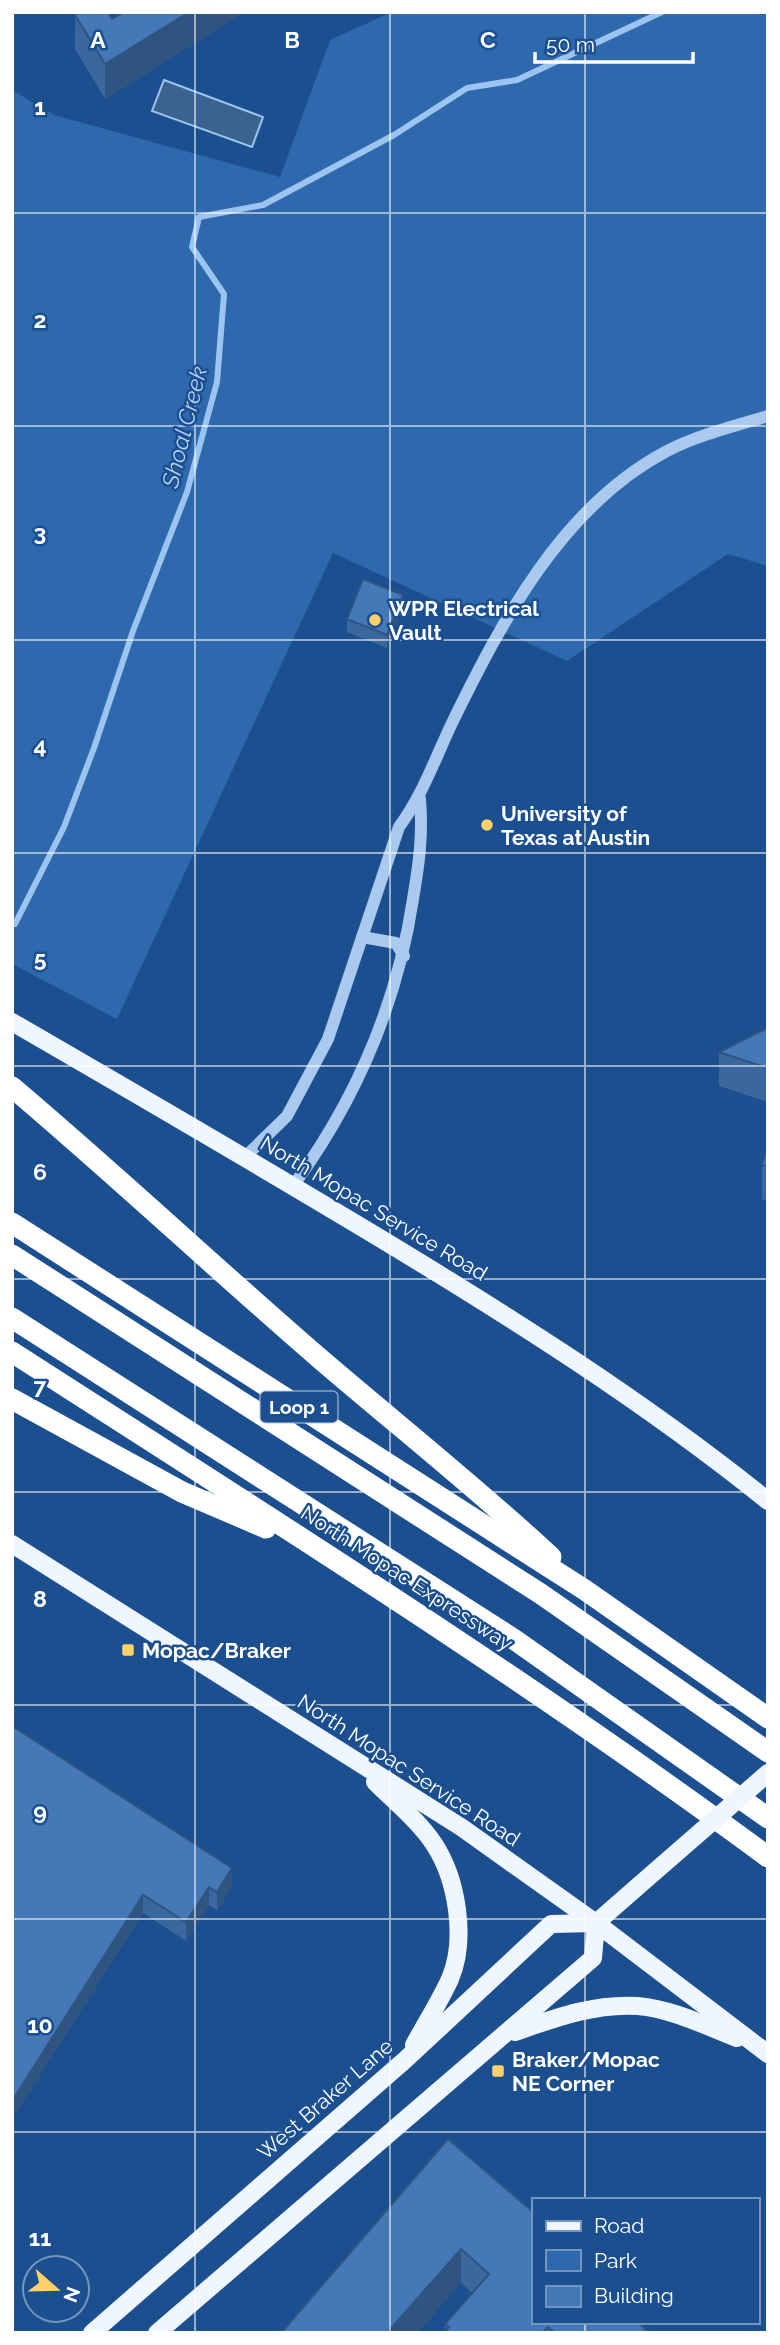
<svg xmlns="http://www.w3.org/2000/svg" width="780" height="2345" viewBox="0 0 780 2345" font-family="Raleway,sans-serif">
<rect width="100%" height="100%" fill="#1b4f8f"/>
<path fill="#2e69ad" d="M392,12H768V566L728,554L567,661L333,553L117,1019L12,964V90L54,115L280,177L330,40Z"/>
<path fill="#3c6290" stroke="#9cc4f0" stroke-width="2" d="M164,80L263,117L252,147L152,111Z"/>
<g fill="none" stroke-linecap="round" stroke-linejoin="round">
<path stroke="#9cc4f0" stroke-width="6" d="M15,924L64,827L94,748L133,631L187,492L217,382L224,294L192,247L199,217L263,205L394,135L467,88L517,80L662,12"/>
<g stroke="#a9c9ee" stroke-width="12">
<path d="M362,937L396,943L404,956"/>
<path d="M245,1157L287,1116L328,1039L399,827C423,794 435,759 452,723C502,621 562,506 667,451C698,435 734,426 768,416"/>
<path d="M293,1186C356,1100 397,1005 413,899C419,864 423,835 420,799"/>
</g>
<g stroke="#f0f6ff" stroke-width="18">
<path d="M12,1022C133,1092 253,1162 373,1234C509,1316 644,1401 768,1501"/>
<path d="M12,1544L461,1827L596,1923L768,2054"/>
<path d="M375,1782C394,1801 419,1821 434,1844C457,1879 467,1939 450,1979C440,2001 426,2023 414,2045"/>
<path d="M515,2032C555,2018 595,2003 638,2006C672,2009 706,2026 737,2038"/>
<path d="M92,2333L405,2060L551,1924L596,1923L636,1888"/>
<path d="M157,2333L593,1958L596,1923"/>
</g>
<g stroke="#fff" stroke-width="21">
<path d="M12,1087C116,1175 215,1268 318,1357C396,1424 476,1487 551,1557"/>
<path d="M12,1223L585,1590L768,1718"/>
<path d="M12,1255L541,1594L768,1752"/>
<path d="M12,1318L515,1640L768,1818"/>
<path d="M12,1352C267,1516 524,1677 768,1857"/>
<path d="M12,1399L182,1492L266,1528"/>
</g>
<path stroke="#f0f6ff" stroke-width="18" d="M636,1888L768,1773"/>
</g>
<g fill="#3a679d">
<path d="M124,12H245L105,99L75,49V15L112,19Z"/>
<path d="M403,608L387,648L347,632V619Z"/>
<path d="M768,1028V1102L719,1086V1052Z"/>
<path d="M768,1147V1201L762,1199V1165Z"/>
<path d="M12,1726L232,1886L217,1910L209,1905L186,1941L143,1913L12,2119Z"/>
<path d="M533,2212V2322L646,2330L654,2333H444L445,2324L472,2293L461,2283L281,2333Z"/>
</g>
<g fill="#305480">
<path d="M12,12H17L12,20Z"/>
<path d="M189,12H245L105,99V64Z"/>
<path d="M403,595V608L387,648V635Z"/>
<path d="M232,1868V1886L217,1910V1892Z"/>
<path d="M209,1887V1905L186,1941V1922Z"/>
<path d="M143,1895V1913L12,2119V2101Z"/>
<path d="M461,2249V2283L418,2333H387Z"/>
</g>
<g fill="#4478b7" stroke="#305480" stroke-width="2">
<path d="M79,12H108L112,19L124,12H189L105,64L75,15Z"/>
<path d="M363,579L403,595L387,635L347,619Z"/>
<path d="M768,1028V1068L719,1052Z"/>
<path d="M768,1147V1167L762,1165Z"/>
<path d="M12,1726L232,1868L217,1892L209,1887L186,1922L143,1895L12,2101Z"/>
<path d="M448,2139L533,2212V2322H638L646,2330L654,2333H555L548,2327L543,2333H444L449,2327L445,2324L489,2274L461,2249L387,2333H281Z"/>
</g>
<path fill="none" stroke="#fff" stroke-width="2" stroke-opacity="0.55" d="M195,12V2333M390,12V2333M585,12V2200M12,213H768M12,426H768M12,640H768M12,853H768M12,1066H768M12,1279H768M12,1492H768M12,1705H768M12,1919H768M12,2132H768M585,2322V2333"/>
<g fill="#ffd166" stroke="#1b4f8f" stroke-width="2.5">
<circle cx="375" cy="620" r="7"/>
<circle cx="487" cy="825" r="7"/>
<rect x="121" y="1643" width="14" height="14" rx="3.5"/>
<rect x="491" y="2064" width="14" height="14" rx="3.5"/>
</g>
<g text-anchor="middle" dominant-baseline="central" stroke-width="5" stroke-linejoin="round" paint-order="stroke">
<rect fill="#1b4f8f" stroke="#bbcadd" stroke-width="2" x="260.5" y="1391.5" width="77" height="31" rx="5"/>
<g font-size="19" font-weight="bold" fill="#fff">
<text x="299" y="1407">Loop 1</text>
</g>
<g font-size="21" font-weight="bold" fill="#fff" stroke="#1b4f8f" text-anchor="start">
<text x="389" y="608">WPR Electrical<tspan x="389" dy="24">Vault</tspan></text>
<text x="501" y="813">University of<tspan x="501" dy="24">Texas at Austin</tspan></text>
<text x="142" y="1650">Mopac/Braker</text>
<text x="512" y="2059">Braker/Mopac<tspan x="512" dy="24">NE Corner</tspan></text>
</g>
<g font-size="21" fill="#fff" stroke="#1b4f8f">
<text transform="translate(374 1208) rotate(31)">North Mopac Service Road</text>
<text transform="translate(407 1578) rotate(33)">North Mopac Expressway</text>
<text transform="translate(409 1770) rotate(33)">North Mopac Service Road</text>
<text transform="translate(325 2099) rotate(-41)">West Braker Lane</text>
</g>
<g font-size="23" font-style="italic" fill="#b5d3f5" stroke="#1b4f8f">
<text transform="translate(184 427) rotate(-76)">Shoal Creek</text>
</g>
</g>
<g font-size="23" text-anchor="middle" font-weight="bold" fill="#fff" stroke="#1b4f8f" stroke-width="5" stroke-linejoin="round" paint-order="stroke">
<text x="98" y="48">A</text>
<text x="292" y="48">B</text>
<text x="488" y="48">C</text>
<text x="40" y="115">1</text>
<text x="40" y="328">2</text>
<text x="40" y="541">3</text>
<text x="40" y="754">4</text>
<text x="40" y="967">5</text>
<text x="40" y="1180">6</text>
<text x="40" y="1394">7</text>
<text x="40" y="1607">8</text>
<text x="40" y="1820">9</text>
<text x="40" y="2033">10</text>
<text x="40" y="2246">11</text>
</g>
<rect width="780" height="2345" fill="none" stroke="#ffffff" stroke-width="28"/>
<rect x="532" y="2198" width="228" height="126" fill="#1b4f8f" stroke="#7695bc" stroke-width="2"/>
<rect x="546" y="2221" width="35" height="10" fill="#f0f6ff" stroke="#7695bc" stroke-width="2"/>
<text x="594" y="2233" font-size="21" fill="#ffffff">Road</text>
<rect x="546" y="2250" width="35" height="21" fill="#2e69ad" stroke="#7695bc" stroke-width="2"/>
<text x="594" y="2268" font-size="21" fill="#ffffff">Park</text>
<rect x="546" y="2286" width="35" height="21" fill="#4478b7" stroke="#7695bc" stroke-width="2"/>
<text x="594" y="2303" font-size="21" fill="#ffffff">Building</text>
<g transform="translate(56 2289) rotate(110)"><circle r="33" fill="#1b4f8f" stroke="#7695bc" stroke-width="2"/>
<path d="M0-5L12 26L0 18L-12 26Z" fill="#ffd166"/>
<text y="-10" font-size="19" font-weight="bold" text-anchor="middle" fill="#ffffff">N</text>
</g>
<path d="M535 52v10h158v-10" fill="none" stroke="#ffffff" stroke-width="3.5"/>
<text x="546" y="52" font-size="21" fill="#ffffff" stroke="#1b4f8f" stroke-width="5" paint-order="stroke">50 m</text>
</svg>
